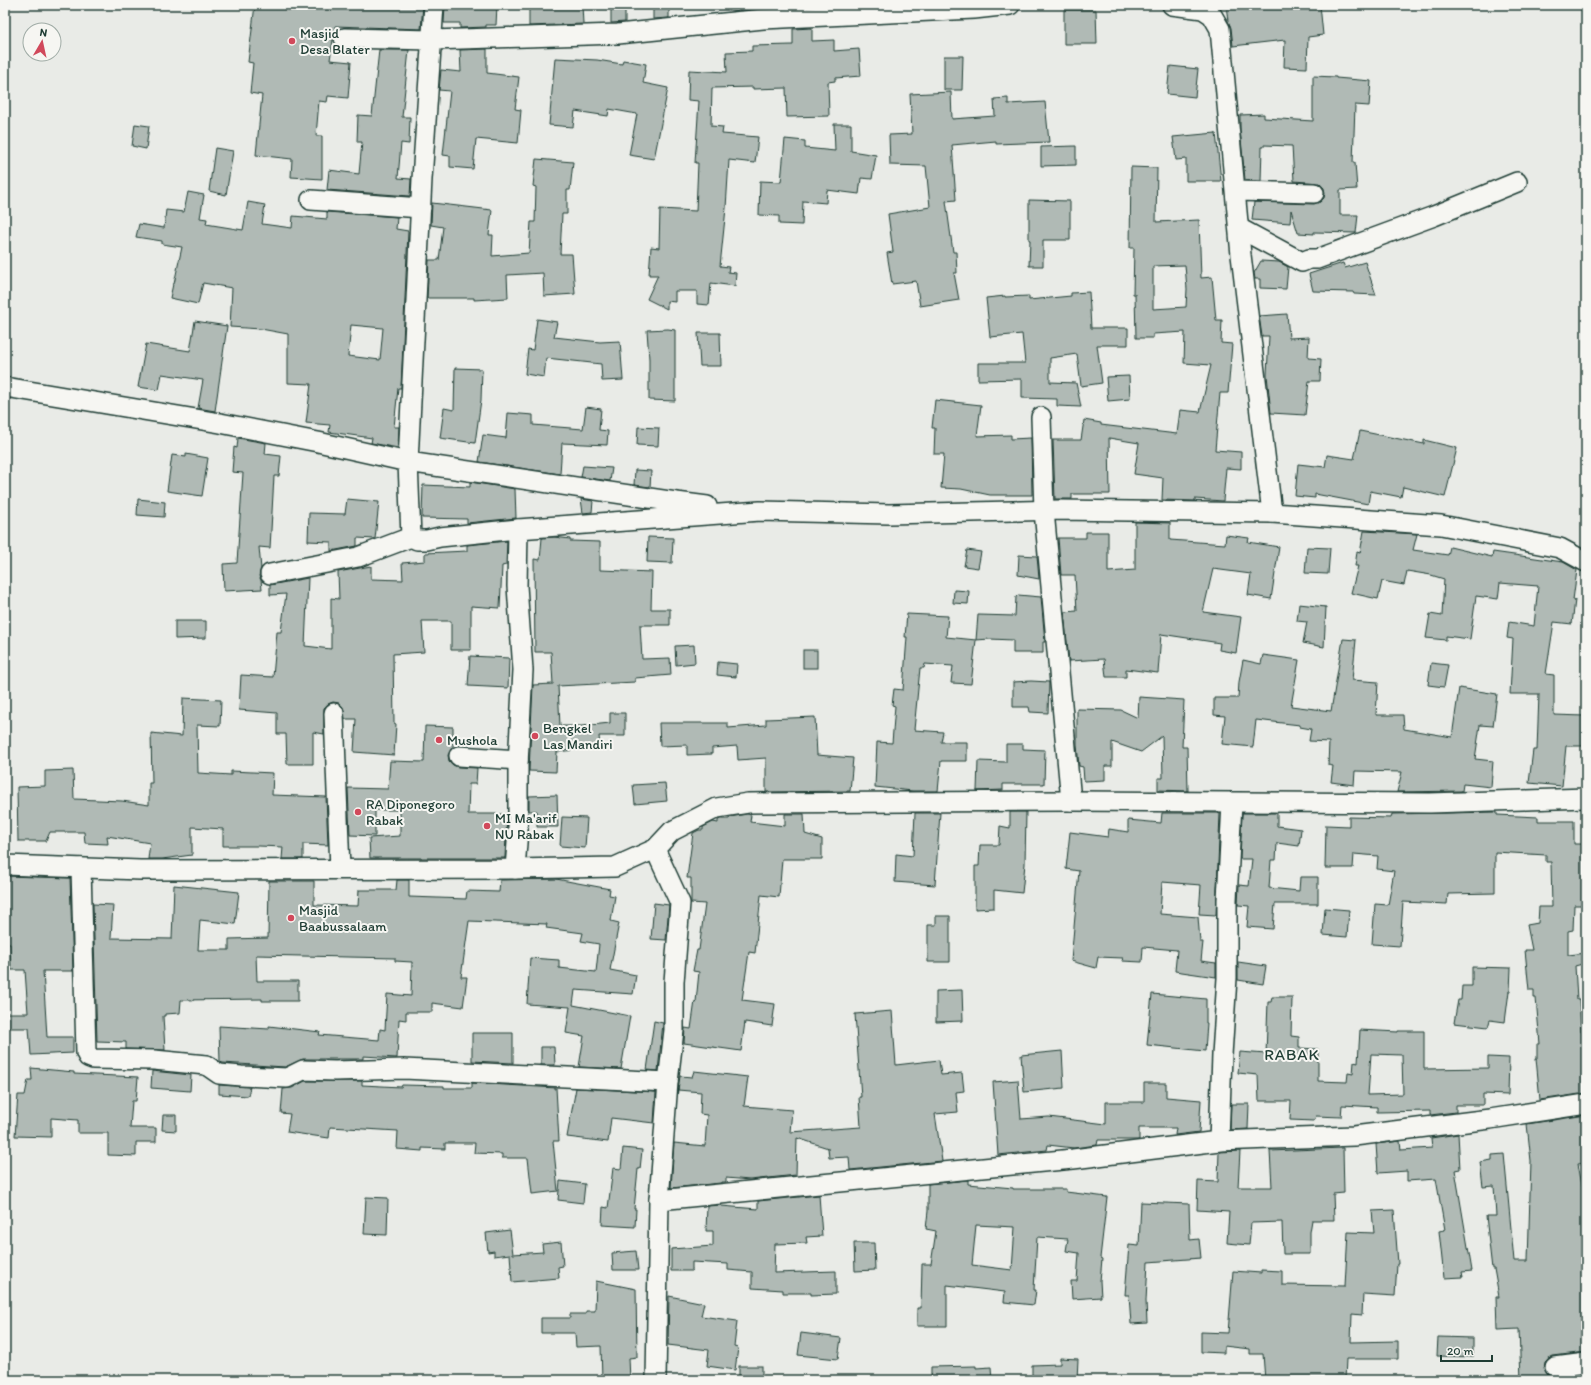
<svg xmlns="http://www.w3.org/2000/svg" width="1591" height="1385" viewBox="0 0 1591 1385" font-family="Itim,sans-serif">
<rect width="100%" height="100%" fill="#e9ebe7"/>
<filter id="ink" filterUnits="userSpaceOnUse"><feTurbulence type="fractalNoise" baseFrequency=".025" numOctaves="2"/><feDisplacementMap in="SourceGraphic" scale="8" xChannelSelector="R" yChannelSelector="G"/><feConvolveMatrix kernelMatrix="1 2 1 2 8 2 1 2 1" color-interpolation-filters="sRGB"/></filter>
<g filter="url(#ink)">
<g fill="#b0bab5" stroke="#1f3d34" fill-rule="evenodd">
<path d="M255,5H423L421,29L335,26L330,60L351,62L348,98L328,96L327,102L319,101L316,136H322V179L291,177L292,159L256,155L262,95L250,93L253,63L248,62Z"/>
<path d="M445,5H497L496,25H486V27L460,28V23H444Z"/>
<path d="M529,5H582L583,24L529,26Z"/>
<path d="M611,5H625V22L611,23Z"/>
<path d="M653,5H669V18L653,19Z"/>
<path d="M1226,5H1320L1323,35L1308,37L1307,68L1284,67L1285,40L1233,46L1231,28L1228,21Z"/>
<path d="M1064,10H1096L1097,44H1064Z"/>
<path d="M812,28V41L834,40V51L859,49L861,76L835,78V81L828,82L829,116L787,117L786,88L753,89V87L712,88L711,126L723,127L722,134L758,137L755,163L729,160L726,208L720,266L729,267L728,272L736,273L735,286L711,283L709,305L697,304V291H675V302L667,301V309L647,299L658,275H649L651,247L659,248L660,209L696,211L698,163H695L699,101L688,100L689,70L727,72L726,52L752,51V46L793,45V29Z"/>
<path d="M487,49V73L519,77L515,109L521,110L518,143L476,139L473,169L450,167V156L443,155L450,91L439,90L441,70L461,72L460,50Z"/>
<path d="M379,50H409L402,117H410L409,144L401,143L398,178L411,179L410,196L327,190L329,170L359,174L362,142H357L358,115L372,116Z"/>
<path d="M944,56H963L962,90H944Z"/>
<path d="M555,58L597,60L622,64L623,60L646,64L643,83L668,88L654,159L629,155L637,114L609,109L608,116L575,111L573,127L549,125Z"/>
<path d="M1170,66L1198,69L1195,97L1167,94Z"/>
<path d="M1313,76L1336,77V78L1371,81L1369,106L1355,105L1353,163H1355L1357,189L1340,190V215H1358L1356,233L1314,232V234L1298,233L1291,210L1290,223L1252,220L1254,202L1314,204L1320,202L1324,198L1325,193L1324,188L1319,183L1294,181L1292,146L1264,145V147H1262L1261,181L1245,180L1240,129V115L1264,114V118L1313,121Z"/>
<path d="M951,92L952,119L995,116L994,99L1008,98V104L1045,102L1049,142L996,144V141L952,145L956,200L946,201L953,252H956L957,273H954L959,300L920,306L916,281L892,284L887,253L893,252L888,214L930,207L926,166L890,165L889,135L912,134L910,94Z"/>
<path d="M135,124L149,126L146,149L132,146Z"/>
<path d="M834,124H851V151L876,155L872,179L861,178L859,194L827,190L826,203L803,201L802,225L779,224V216L759,215L760,181L781,182L785,139L805,141V148L835,151Z"/>
<path d="M1216,133L1221,181H1186V159L1176,160L1173,137Z"/>
<path d="M1076,146V165L1041,166V147Z"/>
<path d="M215,148L233,151L226,195L209,191Z"/>
<path d="M536,159L573,162L570,190H567V214H562L560,254H572L575,294L544,296L543,273L507,275L508,298L474,300V298H427L429,260H439L443,227L431,225L432,203L492,210L489,235H493L492,256L529,253L531,222H535L536,187L533,186Z"/>
<path d="M1131,167L1157,168L1156,222L1199,220L1201,278L1212,277L1216,320H1222L1221,343L1232,344L1228,393H1220L1215,450L1241,452V469L1226,468L1223,501L1195,499V501L1162,500L1163,478L1134,474L1139,443L1109,438L1110,494H1072V499H1055L1053,440H1081L1084,420L1101,423V425L1109,426L1177,434L1180,410L1200,412L1211,365L1184,363L1185,332L1153,334V338H1136L1135,294H1133L1134,248H1130ZM1185,265L1187,289L1186,307L1153,309V266Z"/>
<path d="M188,192L204,195L200,218L207,219L206,224L243,230L248,202L265,205L262,224L292,228L293,216L327,219V212L397,217L396,229L408,231L401,388H398L394,427H399L398,448L371,443L372,438L329,432L330,425L306,423L311,384L288,383V334L261,329L230,327L232,288L203,283L198,304L170,298L173,284H174L182,247L162,244V241L136,237L139,224L164,228L166,210L184,212ZM351,325L383,328L380,360L348,356Z"/>
<path d="M1029,200L1070,201V240H1043V266H1029L1030,240H1029Z"/>
<path d="M1261,261L1279,262L1288,267L1286,289L1260,288V279H1255L1254,273Z"/>
<path d="M1365,262L1376,295L1354,294L1353,292L1313,291L1309,274L1343,263L1345,268Z"/>
<path d="M1089,292L1091,328H1128V345H1097L1102,383L1081,386L1077,354L1050,358V382L1076,383L1081,407L1057,406V399L1022,398V379L978,380V363H1025L1022,334L990,337L986,298L1005,296V297L1029,296V300L1071,296V293Z"/>
<path d="M1287,314L1289,338L1309,337L1308,358L1321,359L1320,381H1309L1305,415L1271,413L1267,375L1269,336H1262L1259,316Z"/>
<path d="M537,319L557,322L554,337L600,342L620,341L623,380L602,381L601,364L546,358L544,377L525,374L528,349L533,350Z"/>
<path d="M195,321L227,326L215,411L198,408L203,380L162,374L159,390L138,387L146,344L190,351Z"/>
<path d="M668,329L675,330V401L649,400V359L647,330Z"/>
<path d="M698,333H720L721,366H700Z"/>
<path d="M455,368L482,369L481,400L475,443L440,438L444,408L454,410Z"/>
<path d="M1129,376L1130,399L1108,401L1106,377Z"/>
<path d="M935,400L981,405L977,436L1011,435V439L1031,438L1032,495H990L961,489L941,488L944,454H934L935,428H932Z"/>
<path d="M586,407L601,409L599,430L608,431L607,445L562,443L560,474L479,462L483,435L506,438L508,413L533,415V425L583,429Z"/>
<path d="M638,427L659,428L658,446L637,445Z"/>
<path d="M1360,431L1424,444V440L1457,448L1445,497L1403,487L1401,497L1370,491L1368,504L1315,494V498L1295,496L1298,464L1325,467L1327,455L1354,459Z"/>
<path d="M238,438L266,443L265,454L281,456L279,476H274L270,548L259,547L261,569L259,576L261,580L262,589L224,591L223,564L237,563L243,473L232,472L234,447L237,448Z"/>
<path d="M186,454L208,458L202,496L167,491L172,455L186,457Z"/>
<path d="M583,466L612,468L610,481L581,477Z"/>
<path d="M635,470L651,471L650,487L634,485Z"/>
<path d="M470,482L515,489L516,518L467,523V519L422,518L423,485L470,487Z"/>
<path d="M138,499L165,502L164,517L137,515Z"/>
<path d="M347,499L379,502L375,539L357,538V546L331,551V542L308,541L309,513L345,514Z"/>
<path d="M581,499L593,501L592,512L583,513Z"/>
<path d="M1135,522L1170,523V540L1225,544L1226,535L1249,538L1248,542L1279,547L1271,599L1248,595L1251,574L1213,569L1203,612L1241,617L1236,653L1219,650L1220,643L1161,634L1158,673L1126,669V677H1106L1104,659L1069,661L1064,612L1077,611L1075,575H1061L1058,538H1086V532H1108V572L1135,570Z"/>
<path d="M1364,531L1417,534L1413,550L1448,555L1450,547L1492,557L1493,552L1563,562L1577,570L1573,600H1575L1572,624L1554,622L1546,674L1554,675V715L1584,716L1583,746H1566L1562,786L1529,783L1533,750H1537L1539,694H1510L1513,639L1507,638L1509,622L1534,626L1538,586L1500,583L1498,599L1476,596L1470,639L1446,636V640L1426,638L1430,614L1442,616L1444,579L1431,575L1407,571L1404,585L1382,581L1378,599L1351,593L1358,566H1355L1357,552L1360,553Z"/>
<path d="M554,537L570,539V541L600,542V570L652,572L651,609H670V625H640L642,659L670,658L671,675L635,678V682L558,686L560,726H582L610,723V713H625V736H599L600,747L557,752L556,772L529,771L533,685L553,684L551,652H535L534,559L540,560L542,538Z"/>
<path d="M648,537L673,538L672,563L647,562Z"/>
<path d="M507,541L506,565L502,566L500,608L471,606V650H451V621H422L424,652L393,654L394,723L396,724L394,755L354,752L356,719H345L343,707L339,703L333,702L328,704L324,708V734L313,732V764H287L286,734H277V713L239,710L241,675L273,677L277,632H281L286,594L270,595V585L308,578L305,646L331,649V598L339,599L338,572L371,566V579L403,580L402,563L425,561V553L467,551V545Z"/>
<path d="M1307,547L1330,548L1328,574L1305,573Z"/>
<path d="M967,550L981,552L978,568L964,566Z"/>
<path d="M1019,555L1037,556L1039,579L1018,575Z"/>
<path d="M954,590L969,591L968,604L953,603Z"/>
<path d="M1018,595L1041,597L1045,642H1043V653H1013V640L990,639L976,640L978,615L1015,616L1016,597Z"/>
<path d="M1299,604L1326,607L1324,647L1303,643L1307,622L1297,621Z"/>
<path d="M907,614L948,616L946,637L976,640L971,684L951,683L953,666L925,664L924,668H920L914,730L943,732L941,742H967V761H941L938,791H913L875,787L877,742L892,743L895,706L892,705L894,689L903,690L907,637H905Z"/>
<path d="M175,621H206V638L175,639Z"/>
<path d="M1343,639L1356,640L1352,680L1378,682L1376,715H1403L1404,729L1452,737L1459,688L1497,694L1493,726L1480,725L1475,759L1493,761L1491,787L1463,784L1462,791L1397,792L1402,772L1355,771L1354,785L1331,782L1333,766L1328,765L1329,742L1309,741L1311,729L1300,727V725L1256,720L1253,747L1222,744L1225,716L1214,715V698H1238L1239,682L1243,660L1261,664L1263,655L1299,660L1291,706L1331,711Z"/>
<path d="M694,645L695,663L676,665L675,646Z"/>
<rect x="803" y="650" width="14" height="18"/>
<path d="M470,656L509,658L508,688L468,686Z"/>
<path d="M718,662L737,664L736,677L717,675Z"/>
<path d="M1431,663L1448,665L1444,687L1428,685Z"/>
<path d="M1031,681L1049,682L1048,713L1030,712L1029,707H1013V682Z"/>
<path d="M1139,697L1184,700L1182,747H1187L1188,791L1158,790V778H1163L1162,736L1141,752L1112,742V766H1105V780L1084,781L1083,767L1079,766L1077,745V709L1121,710L1138,718Z"/>
<path d="M183,698L221,700L220,726L197,725L198,773L231,775V771L273,773L272,795L326,797L328,845L303,844V859H282L283,847L259,846H223V829L192,827V855L162,859H148L150,843L107,836L108,844L85,843L84,832H50L46,841H18L17,787L45,786V771L73,770L74,799L122,801L149,805V783H152L151,733L182,736Z"/>
<path d="M815,717L817,755L853,758L850,791L766,792V758L738,760L737,746L712,748V754L687,755V745L660,746L659,723H728V728L766,725V719Z"/>
<path d="M425,726L453,727V747L448,755L449,761L453,765L458,767L477,768L476,784H469L468,814H507L505,858H370L369,838L400,836V810H375V836L350,835L348,788L388,789L390,761L424,762Z"/>
<path d="M1006,744H1023V749L1045,750L1044,784H1003V790L977,791L978,761L1006,762Z"/>
<path d="M665,783L667,801L635,804L633,785Z"/>
<path d="M557,795L558,827H537V811H529V796Z"/>
<path d="M1010,812H1026L1025,864L1022,893L994,890V908L975,909V866H979L980,845H999L1000,826L1010,828Z"/>
<path d="M1497,812V815L1538,817V821H1574V844H1586V905H1574L1573,930L1568,931V955L1586,953V963L1575,966L1577,999H1579L1581,1032H1583V1059H1586V1093L1540,1100L1536,1058H1537V1044H1540L1536,998H1534V990H1529L1525,950H1532L1527,925L1538,923L1539,907H1552L1551,862H1546V855L1495,852V893L1448,894L1447,904L1403,902L1400,946L1372,944L1375,904L1388,905L1394,871L1377,869L1378,856L1354,854L1353,868H1325L1326,825L1349,826V817L1391,818L1392,814Z"/>
<path d="M915,813H940L935,885L895,882L896,854L913,856Z"/>
<path d="M1162,813H1220L1216,915L1199,914L1201,885L1162,882L1160,914L1198,917L1200,942H1203L1201,961L1216,963V977L1175,971L1177,950L1143,947L1142,962L1122,961L1123,958L1098,957L1096,968L1071,961L1079,871L1066,869L1070,832L1108,837L1109,829L1128,832V820L1161,823Z"/>
<path d="M1242,813H1277V826L1301,829L1299,846L1277,843L1276,860H1271L1269,888L1299,891L1300,877H1318V904H1275L1273,929L1247,927L1249,906L1238,905L1239,885L1249,886L1252,859H1240Z"/>
<path d="M747,814L751,815L750,822L785,826V814H804L805,834L822,839V859H782L779,897L761,895L755,953L749,952L742,1000L775,1004L772,1026L745,1022L741,1051L684,1043L685,1028L691,1029L695,1001L696,1002L699,972L693,971L697,950H699L705,904L691,903V878H687L693,833L699,830H703V827L713,822L718,823V820L720,819H729L730,817Z"/>
<path d="M562,817L587,818L585,848L560,846Z"/>
<path d="M5,876L70,878L73,971H43L47,1037H73V1053L31,1055L29,1028H5V1013H28L25,970H11L10,944H5Z"/>
<path d="M556,879L610,889L609,895L615,896L611,921L619,923L610,970L636,975L633,994L575,990L573,1005L630,1016L621,1069L579,1067L584,1036L566,1033L570,1007L527,1004L530,958L559,960V968L596,972L599,944L581,941L583,933L546,928L547,924L469,921L461,977H467L463,1007L432,1003V1012H406V1020L399,1019L397,1058L363,1056V1059H303L285,1067L223,1063L220,1062L219,1026L269,1029V1026L320,1032L319,1035L379,1040L380,1029L385,1030L387,994L411,996L412,962L395,961V958L256,955L257,981H298V1001H262V999L181,1000L180,1013L165,1014V1016H163L165,1050L126,1049V1042L97,1041L93,904L113,905L111,938L172,939L174,885L239,892L235,924L200,920L198,950H229V939L268,938L269,881H314V905L358,906L359,890H396L397,880H409V897L466,899L467,891L499,892L500,880Z"/>
<path d="M654,903L669,905L666,940L651,939Z"/>
<path d="M1325,908L1349,910L1347,937L1323,935Z"/>
<path d="M936,916H950V962H928V925H936Z"/>
<path d="M1238,962L1266,966L1263,984L1238,980Z"/>
<path d="M1472,967L1511,968L1510,991H1509L1505,1022L1490,1020L1488,1027L1454,1023L1458,1000H1461L1462,986H1472Z"/>
<path d="M962,990L963,1021L936,1022V991Z"/>
<path d="M1152,994L1206,999V1023H1207L1205,1051L1147,1045Z"/>
<path d="M1272,997H1292L1291,1036L1299,1037V1048L1318,1049V1081L1347,1082L1348,1073L1353,1074L1354,1062L1358,1063L1360,1030L1398,1032V1031H1424V1069L1488,1068V1057L1509,1058L1508,1095L1483,1094V1105H1456V1112L1430,1115V1111L1377,1112V1107L1342,1105L1341,1117L1316,1116L1314,1121L1290,1120L1291,1101H1259L1258,1075L1238,1073L1240,1052L1266,1054L1268,1002H1271ZM1371,1054L1402,1055L1403,1094L1368,1095Z"/>
<path d="M892,1011L896,1065L939,1060L941,1075L962,1073L964,1091L956,1092L958,1112L935,1114L942,1161L850,1170L849,1157L829,1158L828,1148L797,1138L796,1175L750,1180L726,1178V1182H721V1183L671,1188L674,1143L705,1146L707,1115L700,1114L701,1092L678,1090L680,1076L692,1077L694,1071L748,1077L744,1106L792,1110L790,1132L861,1127L859,1097H861L855,1014Z"/>
<path d="M654,1021L663,1023L658,1071L647,1070Z"/>
<path d="M472,1033H513V1063L472,1061Z"/>
<path d="M541,1047H554L555,1065H541Z"/>
<path d="M1062,1051L1064,1088L1024,1092L1021,1055Z"/>
<path d="M31,1068L74,1072V1074L138,1077L136,1101H132L130,1128H156V1142H136V1156L108,1155V1133H78V1120L51,1118V1137L15,1136L18,1095H25L28,1080H32Z"/>
<path d="M152,1071L191,1075L190,1091L151,1088Z"/>
<path d="M1018,1080L1021,1119L1049,1117L1106,1124V1102H1144V1083H1166V1097L1201,1100L1199,1132L1175,1135L1176,1128H1139V1140H1098L1097,1145L1074,1148L1048,1145L1047,1150L998,1155L993,1082Z"/>
<path d="M305,1081H362V1085L401,1087L402,1085L444,1086V1088H472V1083L556,1088L559,1141H553L558,1191L532,1194L528,1158H502V1154L474,1153L475,1143H445V1149L422,1148V1151L397,1149L398,1131L330,1127L329,1138L287,1132L290,1114L281,1113L283,1089L292,1088Z"/>
<path d="M219,1085L250,1087L248,1096L219,1094Z"/>
<path d="M576,1088L656,1092L654,1123L611,1118L608,1142L567,1137Z"/>
<path d="M1231,1104H1249L1248,1129L1230,1130Z"/>
<path d="M163,1115H176V1131L162,1130Z"/>
<path d="M1586,1115V1163L1578,1164L1586,1206V1352L1553,1356L1548,1359L1545,1362L1544,1368L1547,1374L1551,1377L1556,1378L1586,1374V1380H1521L1519,1329L1497,1330L1496,1297H1499L1494,1269H1492L1486,1216H1496L1494,1186L1483,1187L1480,1162L1492,1160V1155L1504,1154L1514,1261H1528L1531,1161L1527,1124Z"/>
<path d="M1458,1134L1460,1169L1455,1170L1472,1271L1462,1272L1463,1277L1444,1278L1439,1231L1445,1230L1436,1179L1407,1181V1171L1378,1173L1376,1144L1400,1141L1401,1150L1432,1148L1431,1138Z"/>
<path d="M623,1148L642,1150L640,1169H638L634,1209H636L635,1227L602,1225L603,1207L608,1208L613,1168L621,1169Z"/>
<path d="M1343,1148L1344,1193L1333,1194L1334,1220H1312L1310,1232V1254H1283L1282,1222L1251,1223L1249,1245L1227,1243L1229,1212L1197,1210L1198,1181L1218,1182L1219,1152L1240,1151L1238,1187H1272L1270,1151Z"/>
<path d="M968,1180V1184L1013,1188V1189H1066V1192L1107,1197L1100,1258L1102,1259L1100,1281L1101,1297L1072,1299L1071,1281H1077L1079,1253L1066,1251L1068,1239L1037,1237L1034,1290H1036L1034,1305L1004,1302L1005,1292L947,1285V1326H917V1308H921L922,1264H931L936,1231L926,1229L928,1211V1184ZM976,1225L1015,1227L1012,1270L972,1265Z"/>
<path d="M560,1181L585,1184L583,1203L558,1200Z"/>
<path d="M819,1195L822,1236L806,1237L807,1243L775,1244L774,1273L836,1271V1294L811,1295V1293H783V1290L752,1288V1272L728,1270V1264L692,1262V1271H671V1249L713,1246V1231H706L707,1206L721,1205V1206L758,1209V1201Z"/>
<path d="M366,1197L388,1198L387,1235L364,1234Z"/>
<path d="M1141,1202L1189,1204L1190,1240L1199,1239L1201,1258L1148,1262L1146,1301L1147,1323L1131,1324L1129,1295H1125L1129,1245L1139,1246Z"/>
<path d="M1394,1210L1398,1264H1397L1395,1296L1363,1294L1362,1315L1352,1314L1351,1342L1398,1341V1359H1346L1345,1380L1326,1379V1380H1265L1263,1354H1250V1349L1224,1346V1353L1201,1352V1332L1228,1333L1233,1271L1261,1273V1270L1282,1271V1285L1345,1286L1348,1232L1374,1233L1372,1211Z"/>
<path d="M510,1230L513,1254L543,1252L542,1244L561,1242L563,1266L558,1267L559,1278L512,1282L510,1254L494,1256V1251L488,1252L486,1233Z"/>
<path d="M854,1243H874L875,1270L855,1271Z"/>
<path d="M636,1251L638,1270H613L612,1253Z"/>
<path d="M596,1281L636,1289L637,1357L629,1358L630,1380H602L601,1346L576,1347L575,1333H541V1318H570V1314H586V1311H595Z"/>
<path d="M669,1296L704,1303L701,1316L737,1321L734,1347L738,1348L735,1370L707,1366L709,1350L668,1345Z"/>
<path d="M801,1333L841,1338L838,1359L798,1355Z"/>
<path d="M1438,1337L1473,1338V1357L1437,1356Z"/>
<path d="M1060,1358L1078,1359L1077,1380H1032V1365L1060,1364Z"/>
<rect x="739" y="1366" width="23" height="14"/>
<path d="M976,1366V1368L991,1367L992,1380H931V1367Z"/>
</g>
<g fill="none" stroke-linecap="round" stroke-linejoin="round">
<defs>
<g id="minor">
<path d="M434,5L422,179L408,462L411,537L417,540H427L440,537L518,529"/>
<path d="M1172,5L1203,9L1212,15L1220,29L1241,255L1272,513"/>
<path d="M344,38L432,40L618,34L763,19L974,9L1010,5"/>
<path d="M1236,191L1314,193"/>
<path d="M311,200L421,208"/>
<path d="M1239,228L1302,262L1309,259H1317L1434,216L1517,182"/>
<path d="M5,387L220,423L318,442L408,462L676,502L707,506"/>
<path d="M1041,417L1044,511L1071,801"/>
<path d="M270,574L358,557L411,537"/>
<path d="M334,713L340,869"/>
<path d="M459,756L518,760"/>
<path d="M655,849L680,903L674,982V1030L668,1082L659,1200L656,1380"/>
<path d="M5,865L140,870L515,869L518,830V764L523,670L517,586L518,529L760,511L889,514L1059,510L1272,513L1441,525L1560,548L1586,562"/>
<path d="M81,868L86,1053L88,1057L93,1059L154,1060L206,1065L219,1074L241,1076L287,1078L303,1070L335,1071L404,1069L668,1082"/>
<path d="M515,869L615,867L655,849L672,831L717,808L748,803L1071,801L1430,803L1586,798"/>
<path d="M1219,1141L1222,1055L1227,978V900L1232,803"/>
<path d="M659,1200L1073,1159L1219,1141L1354,1136L1490,1119L1586,1104"/>
<path d="M1555,1367L1586,1363"/>
</g>
</defs>
<use href="#minor" stroke="#1f3d34" stroke-width="22"/>
<use href="#minor" stroke="#f6f6f2" stroke-width="19"/>
</g>
</g>
<g fill="#d1495b" stroke="#f6f6f2" stroke-width="1.5">
<circle cx="292" cy="41" r="4"/>
<circle cx="535" cy="736" r="4"/>
<circle cx="439" cy="740" r="4"/>
<circle cx="358" cy="812" r="4"/>
<circle cx="487" cy="826" r="4"/>
<circle cx="291" cy="918" r="4"/>
</g>
<g text-anchor="middle" dominant-baseline="central" stroke-width="4" stroke-linejoin="round" paint-order="stroke">
<g font-size="14" fill="#1f3d34" stroke="#f6f6f2" text-anchor="start">
<text x="300" y="33">Masjid<tspan x="300" dy="16">Desa Blater</tspan></text>
<text x="543" y="728">Bengkel<tspan x="543" dy="16">Las Mandiri</tspan></text>
<text x="447" y="740">Mushola</text>
<text x="366" y="804">RA Diponegoro<tspan x="366" dy="16">Rabak</tspan></text>
<text x="495" y="818">MI Ma'arif<tspan x="495" dy="16">NU Rabak</tspan></text>
<text x="299" y="910">Masjid<tspan x="299" dy="16">Baabussalaam</tspan></text>
</g>
<g font-size="16" letter-spacing="1" fill="#1f3d34" stroke="#f6f6f2">
<text x="1292" y="1054">RABAK</text>
</g>
</g>
<rect width="1591" height="1385" fill="none" stroke="#f6f6f2" stroke-width="20"/>
<rect x="10" y="10" width="1571" height="1365" fill="none" stroke="#1f3d34" stroke-width="1.5" filter="url(#ink)"/>
<g transform="translate(42 42) rotate(9)"><circle r="19" fill="#f6f6f2" stroke="#a0aca6"/>
<path d="M0-3L7 15L0 10L-7 15Z" fill="#d1495b"/>
<text y="-6" font-size="11" font-weight="bold" text-anchor="middle" fill="#1f3d34">N</text>
</g>
<path d="M1441 1355v6h51v-6" fill="none" stroke="#1f3d34" stroke-width="2"/>
<text x="1447" y="1355" font-size="12" fill="#1f3d34" stroke="#f6f6f2" stroke-width="3" paint-order="stroke">20 m</text>
</svg>
